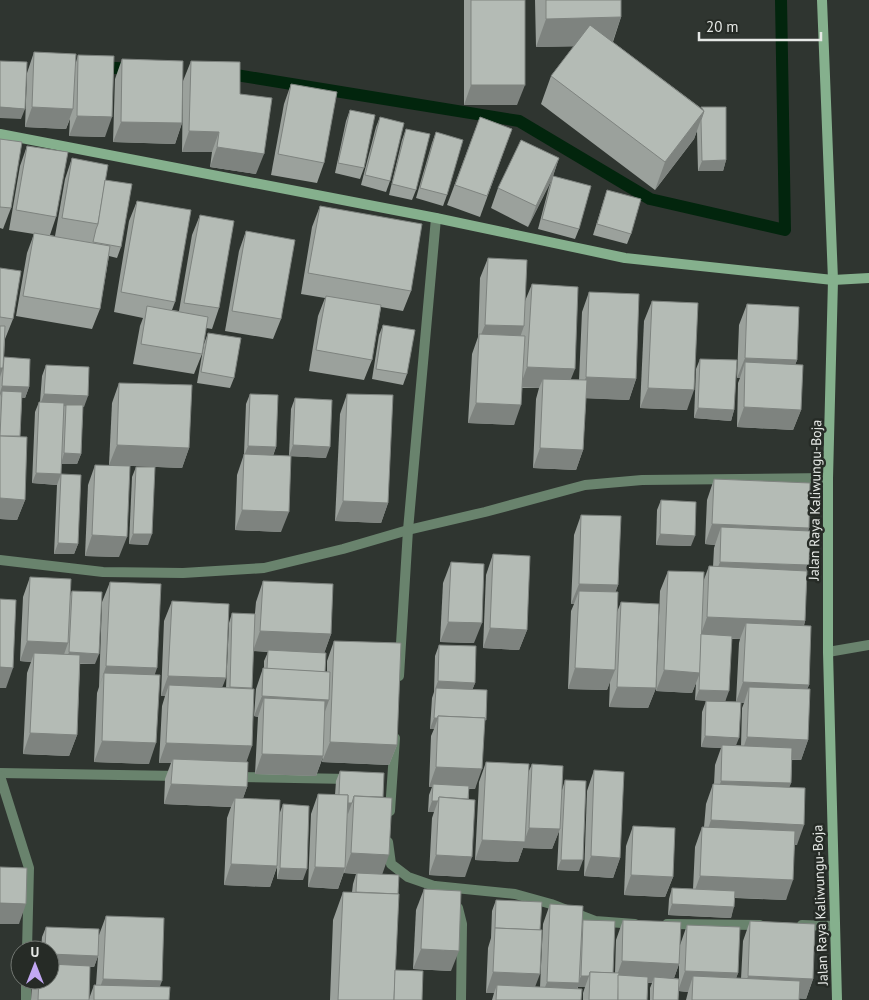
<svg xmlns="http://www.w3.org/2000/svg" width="869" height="1000" viewBox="0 0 869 1000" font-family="'PT Sans',sans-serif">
<rect width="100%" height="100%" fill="#2f3530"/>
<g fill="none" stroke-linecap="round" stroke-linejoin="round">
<g stroke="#02250d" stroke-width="12">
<path d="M96,67L136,69"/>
<path d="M224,73L519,121L650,199L785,230L781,0"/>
</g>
<g stroke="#69836d" stroke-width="10">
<path d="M0,560L103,572L183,573L264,568L343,549L408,530L485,512L585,485L642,480L828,478"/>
<path d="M828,652L869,645"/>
<path d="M399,676L408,530L436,218"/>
<path d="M0,773L179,776"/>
<path d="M0,776L29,868L27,950"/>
<path d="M236,777L349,779"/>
<path d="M390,811L395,738"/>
<path d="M388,842L391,864L408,877L434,886L447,895L458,908L462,924L461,1000"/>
<path d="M435,886L515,894L551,904L595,921L635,924"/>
<path d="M667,924L760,925"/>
<path d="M802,925L834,926"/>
<path d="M26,1000V980"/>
</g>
<g stroke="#85b08d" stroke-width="10">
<path d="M822,0L833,280L828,478V652L837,1000"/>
<path d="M0,134L436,218L625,258L833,280L869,278"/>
</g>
</g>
<g fill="#9ba19c" fill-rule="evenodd">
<path d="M464,0H525L517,105H464Z"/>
<path d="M535,0H621V17L613,42L701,108L726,160L723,171H698L697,131L694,139L655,190L541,104L551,76L574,46L536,47Z"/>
<path d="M34,52L76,62L78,55L105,137L69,136L70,119L66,129L25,127L27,73Z"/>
<path d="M122,59L182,123L175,144L113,142L115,79Z"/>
<path d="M191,61L240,94L256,174L210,167L212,152H182L183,81Z"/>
<path d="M291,84L324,163L317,183L271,175L284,104Z"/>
<path d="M350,110L364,168L360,179L335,173L346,121Z"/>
<path d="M380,117L390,181L386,192L361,185L376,127Z"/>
<path d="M480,117L512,129L480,217L447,205Z"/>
<path d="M406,129L416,190L412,200L389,195L402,140Z"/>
<path d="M436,132L447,195L443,206L416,198L432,143Z"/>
<path d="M0,139L11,208L3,229L0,228Z"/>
<path d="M27,146L56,217L50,235L55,236L65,179L72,158L105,180L121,247L117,258L109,256L100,309L92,329L16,316L27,253L34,234L9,230L20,166Z"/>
<path d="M559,158L552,179L528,227L491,208L498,188Z"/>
<path d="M553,176L579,229L575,239L538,229L549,187Z"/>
<path d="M607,190L631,234L627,244L593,235Z"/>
<path d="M137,201L175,302L172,310L179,311L192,235L200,215L219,308L212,329L206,328L202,354L194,374L133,364L140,326L143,318L114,312L129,221Z"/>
<path d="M320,206L411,291L403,311L381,307L372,360L364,380L309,371L318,316L325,298L301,294L312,227Z"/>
<path d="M246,231L281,319L273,339L225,331L239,251Z"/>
<path d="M488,258L525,301L532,284L571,380H579L582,312L589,292L636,379L629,400L586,398L583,450L576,470L533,468L536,399L539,388H522L514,425L468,423L472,354L478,337L480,278Z"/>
<path d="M0,268L13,319L5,339L4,357L29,387L25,398L22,397L20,436L25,500L17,520L0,519Z"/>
<path d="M652,301L687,410L640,408L644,321Z"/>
<path d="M747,304L797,360L795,365L801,410L793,430L737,427L738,383L740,378H737L739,325Z"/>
<path d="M383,325L407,374L403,385L372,379L379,335Z"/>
<path d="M208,333L234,378L230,388L197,383L204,344Z"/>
<path d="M700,359L734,410L731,421L694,418L696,369Z"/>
<path d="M46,365L84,407H83L81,454L77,464H61V474L78,544L74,554H54L57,485L32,483L35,412L39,402H40L42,376Z"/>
<path d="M119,383L189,448L182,468L109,465L112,403Z"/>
<path d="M250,394L276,447L273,456L281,532L235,530L237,475L244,454L246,404Z"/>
<path d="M347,394L388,503L381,523L335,521L340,414Z"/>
<path d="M295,398L326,458L289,456L291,409Z"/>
<path d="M95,465L119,557L85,556L88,485Z"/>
<path d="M136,467L148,545L129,544L132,477Z"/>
<path d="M714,479L809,528L808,531L809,565L807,571L805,621L804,626L809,685L807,689L808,740L801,760H792L791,783L789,787L797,845H795L786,900L735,898L731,918L668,915L669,899L672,888L693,889L695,847L702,827H704L706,804L713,784H714L715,765L721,748L701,747L702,712L706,701L736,745L741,746L742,708L744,703L736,702L739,643L740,639H732L725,702L695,700L696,683L692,693L656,691L660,591L668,571L703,582L709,566L713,567L714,548L715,545L705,544L707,500Z"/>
<path d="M661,500L691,546L656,545L657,510Z"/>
<path d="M581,515L618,585L615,592L617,612L621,602L656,688L648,708L609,707L610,681L607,690L568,689L571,611L574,604H571L574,535Z"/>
<path d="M493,554L527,630L519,650L483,648L486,575Z"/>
<path d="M451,562L474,643L440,642L443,583Z"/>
<path d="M30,577L70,596L72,591L95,664H80L77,735L69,756L23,754L27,673L31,662L20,661L23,597Z"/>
<path d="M263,581L331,634L324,653L325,672H327V661L334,641L397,745L389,765L322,762L323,757L316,776L255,774L258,717L254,716L256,689L263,668L264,669V661L268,652L253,651L246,762L247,787L243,798L279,815L283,804L303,880L277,879V867L270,887L224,885L227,818L231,807L164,804L165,779L171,763H159L162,706L165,696H161L164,621L172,601L222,688H226L229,623L232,613L254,624L256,602Z"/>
<path d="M110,582L155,674L149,764L94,762L97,693L99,687L102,602Z"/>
<path d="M439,645L475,683L472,690L485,722L475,789H469L465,877L429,875L432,818L434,812H428L429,795L432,787H429L431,736L434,729H430L432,698L434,692L435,656Z"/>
<path d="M486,762L528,773L532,764L562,790L565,780L579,871L557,870L559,831L552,849L523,848L518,862L475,860L479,782Z"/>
<path d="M594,770L620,858L613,878L584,876L587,791Z"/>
<path d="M340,771L383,797L382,874L395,970L422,1000H330L333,920L343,892H352L353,884L356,874L344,873V872L338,889L308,887L311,814L318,794L335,795L336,781Z"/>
<path d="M633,826L673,877L665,897L624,895L626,846Z"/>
<path d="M424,889L451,971L413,969L416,910Z"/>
<path d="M496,900L535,987H540L543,924L550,904L582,924L583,920L613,973H615L616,940L623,920L680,945L687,925L738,973L736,978L741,979L743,941L750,921L813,979L806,999L799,998V1000H686L688,992L679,991L678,1000H650V988L652,983H648L647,1000H583V993L585,987H578V988L581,1000H492L494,993H486L488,948L491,938L492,911ZM679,964V979L674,978Z"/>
<path d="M106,916L169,1000H31L32,984L34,980H50V950H41L42,937L46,927L99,935ZM98,956L96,985H94L89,999L90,967H94Z"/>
</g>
<g fill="#7e837f">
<path d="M621,17L611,46L536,47L546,19Z"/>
<path d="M471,85H525L517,105H464Z"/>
<path d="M0,107L25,109L21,119L0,118Z"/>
<path d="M32,107L73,109L66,129L25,127Z"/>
<path d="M704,111L694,139L655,190L665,162Z"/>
<path d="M77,116L112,117L105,137L69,136Z"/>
<path d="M121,122L182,123L175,144L113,142Z"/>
<path d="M189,131L219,132L212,152H182Z"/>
<path d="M217,147L264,154L256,174L210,167Z"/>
<path d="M559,158L552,179L528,227L536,206Z"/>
<path d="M726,160L723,171H698L702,161Z"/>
<path d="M485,325L524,326L517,346L478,342Z"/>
<path d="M745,358L797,360L789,380L745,362L740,378H737Z"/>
<path d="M527,367L575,369L567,389L543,379L539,388L520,387Z"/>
<path d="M0,368H3L0,377Z"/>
<path d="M586,377L636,379L629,400L578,398Z"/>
<path d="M2,386L29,387L25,398L1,397L2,391L0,396V393Z"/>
<path d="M648,388L694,390L687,410L640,408Z"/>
<path d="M44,394L88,396L84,407L40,405Z"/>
<path d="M476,403L521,405L514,425L468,423Z"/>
<path d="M744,407L801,410L793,430L737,427Z"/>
<path d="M698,408L734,410L731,421L694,418Z"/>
<path d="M117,445L189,448L182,468L109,465Z"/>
<path d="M293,445L330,447L326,458L289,456Z"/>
<path d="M248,446L276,447L272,458L244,456Z"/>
<path d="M540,448L583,450L576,470L533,468Z"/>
<path d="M64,453L81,454L77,464H61Z"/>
<path d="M36,473L61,474L57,485L32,483Z"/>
<path d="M0,498L25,500L17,520L0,519Z"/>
<path d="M343,501L388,503L381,523L335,521Z"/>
<path d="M242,510L289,512L281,532L235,530Z"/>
<path d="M712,524L809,528L801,548L721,527L715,545L705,544Z"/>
<path d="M133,534H152L148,545L129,544Z"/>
<path d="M660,534L695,536L691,546L656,545Z"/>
<path d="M92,535L127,537L119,557L85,556Z"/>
<path d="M58,543L78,544L74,554H54Z"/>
<path d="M720,562L809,565L801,585L712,582Z"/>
<path d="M579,584L618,585L611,606L579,591L574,604H571Z"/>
<path d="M707,617L805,621L798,641L746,623L740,639L700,637Z"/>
<path d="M448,622L482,623L474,643L440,642Z"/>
<path d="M490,628L527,630L519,650L483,648Z"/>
<path d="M260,631L331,634L324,654L253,651Z"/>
<path d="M27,641L68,643L61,663L34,653L31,662L20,661Z"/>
<path d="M69,652L99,654L95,664L65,663Z"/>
<path d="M106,666L157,668L150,689L104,673L99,687Z"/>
<path d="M0,667L13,668L6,688H0Z"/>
<path d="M575,668L615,670L607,690L568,689Z"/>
<path d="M664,670L700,673L692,693L656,691Z"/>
<path d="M168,676L226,678L218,698L169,685L165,696H161Z"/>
<path d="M438,681L475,683L471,693L436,688L434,692Z"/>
<path d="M743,682L809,685L801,705L749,687L744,703L736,702Z"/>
<path d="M230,687L252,688L248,698L226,697Z"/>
<path d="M617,687L656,688L648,708L609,707Z"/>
<path d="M699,690L729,691L725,702L695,700Z"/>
<path d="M262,696L329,700L322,720L264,698L258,717L254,716Z"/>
<path d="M434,718H438L434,729H430Z"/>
<path d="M30,733L77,735L69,756L23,754Z"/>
<path d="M705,736L739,738L735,748L722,745L721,748L701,747Z"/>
<path d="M747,737L808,740L801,760L740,758Z"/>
<path d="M102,741L156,743L149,764L94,762Z"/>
<path d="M330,742L397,745L389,765L322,762Z"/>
<path d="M166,743L252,746L245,766L173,759L171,763H159Z"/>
<path d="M262,754L323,756L316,776L255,774Z"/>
<path d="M436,767L482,769L475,789L433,787V784L432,787H429Z"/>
<path d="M721,781L791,783L783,804L714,801Z"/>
<path d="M171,784L247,787L240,807L235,798L231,807L164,804Z"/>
<path d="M432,801H438L434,812H428Z"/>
<path d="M338,802L352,803L348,814Z"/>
<path d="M711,820L804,825L797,845L704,841Z"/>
<path d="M529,828L560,829L552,849L523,848L518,862L475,860L482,840L524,842Z"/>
<path d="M351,853L389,855L382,875L344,873Z"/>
<path d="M436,855L472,857L465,877L429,875Z"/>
<path d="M591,856L620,858L613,878L584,876Z"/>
<path d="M561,860H583L579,871L557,870Z"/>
<path d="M231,864L277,866L270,887L224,885Z"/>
<path d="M315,867L345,868L338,889L308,887Z"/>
<path d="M280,868L307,869L303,880L277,879Z"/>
<path d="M631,875L673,877L665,897L624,895Z"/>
<path d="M700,876L793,880L786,900L693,896Z"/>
<path d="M0,903L26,904L19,924H0Z"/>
<path d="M672,904L734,907L731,918L668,915Z"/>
<path d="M421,949L459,951L451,971L413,969Z"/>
<path d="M50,954L98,956L94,967L50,965Z"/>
<path d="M622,961L679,964L672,984L654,977L652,983L615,981Z"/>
<path d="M685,971L738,973L731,993L693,976L688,992L678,991Z"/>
<path d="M493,972L540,974L532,995L497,985L494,993H486Z"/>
<path d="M581,976H589L585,987H578L573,1000H540L547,982L578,983Z"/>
<path d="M748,976L813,979L806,999L741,996Z"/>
<path d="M103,979L162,981L155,1000L96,999Z"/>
</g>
<g fill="#b4bbb5" stroke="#7e837f">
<rect x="471" y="0" width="54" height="85"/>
<path d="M546,0H621V17L546,19Z"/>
<path d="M590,25L704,111L665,162L551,76Z"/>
<path d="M34,52L76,54L73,109L32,107Z"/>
<path d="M78,55L114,56L112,117L77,116Z"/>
<path d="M122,59L183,61L182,123L121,122Z"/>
<path d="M0,61L27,62L25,109L0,107Z"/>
<path d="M191,61L240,62V94L272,98L264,154L217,147L219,132L189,131Z"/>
<path d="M291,84L337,92L324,163L278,154Z"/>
<path d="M701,107H726V160L702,161L701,120L704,111Z"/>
<path d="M350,110L375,115L364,168L338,163Z"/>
<path d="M380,117L404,123L390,181L365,175Z"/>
<path d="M480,117L512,129L487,196L455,185Z"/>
<path d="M406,129L430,134L416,190L392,184Z"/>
<path d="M436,132L463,140L447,195L420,188Z"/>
<path d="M0,139L22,142L11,208L0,207Z"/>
<path d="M521,140L559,158L536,206L498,188Z"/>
<path d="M27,146L68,152L56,217L16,210Z"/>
<path d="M72,158L108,165L98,224L62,218Z"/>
<path d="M553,176L591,186L579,229L542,219Z"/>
<path d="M105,180L132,184L121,247L93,242L96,229L98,224Z"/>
<path d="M607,190L641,199L631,234L597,224Z"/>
<path d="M137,201L191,210L175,302L121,292Z"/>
<path d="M320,206L422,224L411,291L308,273Z"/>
<path d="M200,215L234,221L219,308L184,303Z"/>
<path d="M246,231L295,240L281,319L232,311Z"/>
<path d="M34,233L110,246L100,309L23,296Z"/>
<path d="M488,258L527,260L524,326L485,325Z"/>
<path d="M0,268L21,271L13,319L0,317Z"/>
<path d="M532,284L578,287L575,369L527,367Z"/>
<path d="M589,292L639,294L636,379L586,377Z"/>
<path d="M326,296L381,305L372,360L316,350Z"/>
<path d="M652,301L698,303L694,390L648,388Z"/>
<path d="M747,304L799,307L797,360L745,358Z"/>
<path d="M147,306L208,317L202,354L141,344Z"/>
<path d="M383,325L415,330L407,374L376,369Z"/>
<path d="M0,326H5L3,368H0Z"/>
<path d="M208,333L241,338L234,378L201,372Z"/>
<path d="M479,334L525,336L521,405L476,403Z"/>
<path d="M4,357L30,359L29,387L2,386Z"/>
<path d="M700,359L737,360L734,410L698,408Z"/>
<path d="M745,362L803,365L801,410L744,407Z"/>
<path d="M46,365L89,367L88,396L44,394Z"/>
<path d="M543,379L587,380L583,450L540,448Z"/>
<path d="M119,383L192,385L189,448L117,445Z"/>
<path d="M2,391L22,392L20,436H0Z"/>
<path d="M250,394L278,395L276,447L248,446Z"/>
<path d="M347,394L393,395L388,503L343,501Z"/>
<path d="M295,398L332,400L330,447L293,445Z"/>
<path d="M39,402L64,403L61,474L36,473Z"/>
<path d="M66,405H83L81,454L64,453Z"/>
<path d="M0,436L27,437L25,500L0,498Z"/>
<path d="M244,454L291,456L289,512L242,510Z"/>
<path d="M95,465L130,466L127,537L92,535Z"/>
<path d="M136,467H155L152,534H133Z"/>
<path d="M61,474L81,475L78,544L58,543Z"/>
<path d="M714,479L810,483L809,528L712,524Z"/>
<path d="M661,500L696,502L695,536L660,534Z"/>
<path d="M581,515L621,516L618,585L579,584Z"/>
<path d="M721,527L810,531L809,565L720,562Z"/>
<path d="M493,554L530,556L527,630L490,628Z"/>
<path d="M451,562L484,564L482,623L448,622Z"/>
<path d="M709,566L807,571L805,621L707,617Z"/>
<path d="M668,571L704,572L700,673L664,670Z"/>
<path d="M30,577L71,579L68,643L27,641Z"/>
<path d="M263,581L333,584L331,634L260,631Z"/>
<path d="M110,582L161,584L157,668L106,666Z"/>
<path d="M72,591L102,592L99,654L69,652Z"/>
<path d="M579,591L618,592L615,670L575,668Z"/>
<path d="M0,599L16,600L13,668L0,667Z"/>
<path d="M172,601L229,604L226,678L168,676Z"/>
<path d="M621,602L659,604L656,688L617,687Z"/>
<path d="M232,613L255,614L252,688L230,687Z"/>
<path d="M746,623L811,626L809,685L743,682Z"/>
<path d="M701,634L732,636L729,691L699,690Z"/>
<path d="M334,641L401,643L397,745L330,742Z"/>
<path d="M439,645L476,646L475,683L438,681Z"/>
<path d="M268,650L326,653L325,672L267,669Z"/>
<path d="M34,653L80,655L77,735L30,733Z"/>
<path d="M263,668L330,672L329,700L262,696Z"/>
<path d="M104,673L160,675L156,743L102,741Z"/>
<path d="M169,685L254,689L252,746L166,743Z"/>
<path d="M749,687L810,689L808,740L747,737Z"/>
<path d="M436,688L487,690L486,720H485V718L438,716V718H434Z"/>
<path d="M264,698L325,701L323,756L262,754Z"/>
<path d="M706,701L741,702L739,738L705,736Z"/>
<path d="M438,716L485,718L482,769L436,767Z"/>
<path d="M722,745L792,748L791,783L721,781Z"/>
<path d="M173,759L248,762L247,787L171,784Z"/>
<path d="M486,762L529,764L525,842L482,840Z"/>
<path d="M532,764L563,766L560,829L529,828Z"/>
<path d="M594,770L624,772L620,858L591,856Z"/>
<path d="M340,771L384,773L383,797L354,796L352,803H348V795H339Z"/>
<path d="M565,780L586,781L583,860H561Z"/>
<path d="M433,784L469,786L468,799L439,797L438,801H432Z"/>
<path d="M713,784L805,788L804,825L711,820Z"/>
<path d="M318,794L348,795L345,868L315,867Z"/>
<path d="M354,796L392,798L389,855L351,853Z"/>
<path d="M439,797L475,800L472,857L436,855Z"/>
<path d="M235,798L280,800L277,866L231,864Z"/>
<path d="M283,804L309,806L307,869L280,868Z"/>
<path d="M633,826L675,828L673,877L631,875Z"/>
<path d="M702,827L795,831L793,880L700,876Z"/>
<path d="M0,867L27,868L26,904L0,903Z"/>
<path d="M357,873L399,875L398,894L356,892Z"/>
<path d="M672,888L735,891L734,907L672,904Z"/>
<path d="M424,889L461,891L459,951L421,949Z"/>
<path d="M343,892L399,894L394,1000H338Z"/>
<path d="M496,900L542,902L540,930L495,928Z"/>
<path d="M550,904L583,906L579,983L547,982Z"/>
<path d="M106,916L164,918L162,981L103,979Z"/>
<path d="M583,920L615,921L613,973L590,972L589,976H581Z"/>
<path d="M623,920L681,922L679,964L622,961Z"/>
<path d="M750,921L815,924L813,979L748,976Z"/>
<path d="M687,925L740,927L738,973L685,971Z"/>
<path d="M46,927L99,929L98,956L50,954V950H45Z"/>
<path d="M495,928L542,930L540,974L493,972Z"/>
<path d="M50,964L90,966L89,1000H38L39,980H50Z"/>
<path d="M395,970L423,971L422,1000H394Z"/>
<path d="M590,972L619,973L618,1000H589Z"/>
<path d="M618,975L648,977L647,1000H618Z"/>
<path d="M693,976L800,981L799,1000H692Z"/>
<path d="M654,977L679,979L678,1000H653Z"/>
<path d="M94,985L170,987L169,1000H94Z"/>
<path d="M497,985L582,989L581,1000H496Z"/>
</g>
<g text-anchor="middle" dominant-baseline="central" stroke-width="5" stroke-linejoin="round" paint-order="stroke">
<g font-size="14" fill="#e5e8e5" stroke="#262b26">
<text transform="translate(815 500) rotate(-89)">Jalan Raya Kaliwungu-Boja</text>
<text transform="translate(820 905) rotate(-92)">Jalan Raya Kaliwungu-Boja</text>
</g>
</g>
<g transform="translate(35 965)"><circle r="24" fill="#262b26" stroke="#727772"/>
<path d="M0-4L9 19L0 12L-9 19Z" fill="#c2a8f3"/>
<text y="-8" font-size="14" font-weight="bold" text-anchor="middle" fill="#e5e8e5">U</text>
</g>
<path d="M699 32v8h122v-8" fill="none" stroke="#e5e8e5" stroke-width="2.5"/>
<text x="706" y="32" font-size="15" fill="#e5e8e5" stroke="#262b26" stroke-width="4" paint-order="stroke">20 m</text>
</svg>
